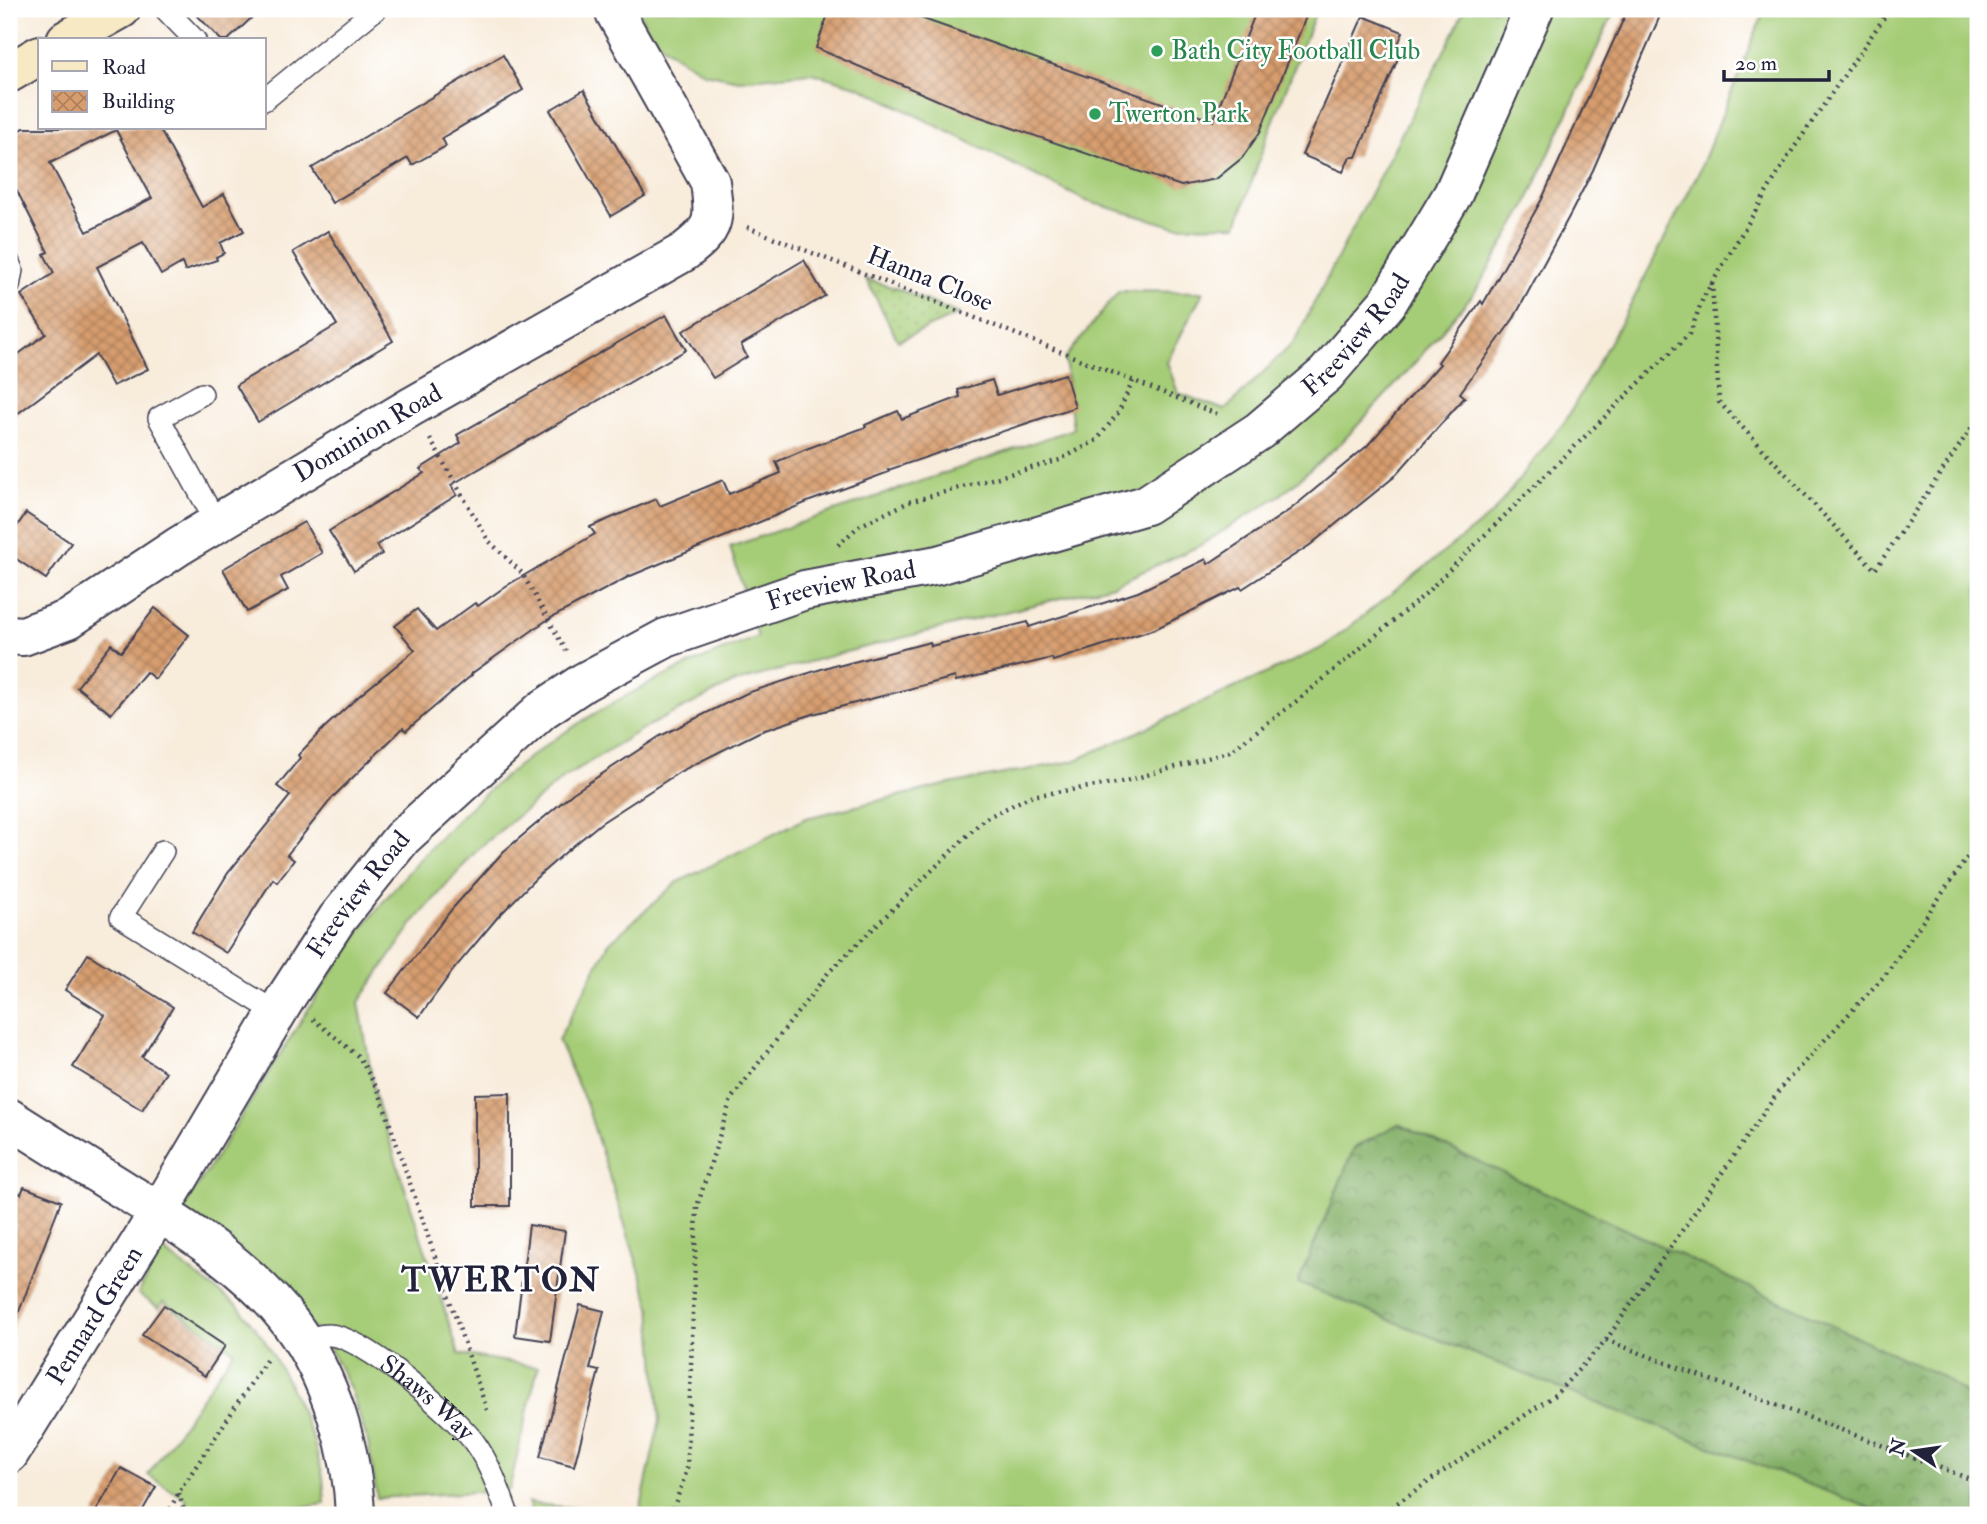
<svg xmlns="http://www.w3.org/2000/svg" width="1987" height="1524" viewBox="0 0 1987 1524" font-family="'IM FELL Double Pica',serif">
<defs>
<pattern id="forest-crowns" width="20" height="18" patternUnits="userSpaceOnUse" patternTransform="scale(1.75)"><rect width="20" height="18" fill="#84b067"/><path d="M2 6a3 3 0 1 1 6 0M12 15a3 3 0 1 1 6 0" fill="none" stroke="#6c8f56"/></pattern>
<pattern id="park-dots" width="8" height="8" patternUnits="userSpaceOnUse" patternTransform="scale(1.75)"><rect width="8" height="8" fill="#a5cc76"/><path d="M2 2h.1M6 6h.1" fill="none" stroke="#8eaf67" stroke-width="1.8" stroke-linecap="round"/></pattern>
<pattern id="building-cross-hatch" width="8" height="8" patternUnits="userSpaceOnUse" patternTransform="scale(1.75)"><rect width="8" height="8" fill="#d79d6e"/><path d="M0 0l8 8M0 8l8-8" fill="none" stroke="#ae805c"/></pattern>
</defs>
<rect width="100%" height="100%" fill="#fff"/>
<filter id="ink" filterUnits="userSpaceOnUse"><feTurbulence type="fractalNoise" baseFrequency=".0143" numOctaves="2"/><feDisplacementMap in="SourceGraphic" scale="14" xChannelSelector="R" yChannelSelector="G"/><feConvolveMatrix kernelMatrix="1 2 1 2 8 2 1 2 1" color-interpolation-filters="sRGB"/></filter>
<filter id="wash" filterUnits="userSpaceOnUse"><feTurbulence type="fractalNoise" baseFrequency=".00686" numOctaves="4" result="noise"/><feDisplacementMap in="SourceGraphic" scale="28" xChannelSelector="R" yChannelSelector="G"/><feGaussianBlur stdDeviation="1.57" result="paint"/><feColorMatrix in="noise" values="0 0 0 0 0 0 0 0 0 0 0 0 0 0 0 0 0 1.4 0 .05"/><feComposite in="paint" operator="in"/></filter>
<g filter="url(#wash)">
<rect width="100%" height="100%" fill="#f8ecdb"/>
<g fill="#a5cc76" stroke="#647758" stroke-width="2">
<path d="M637,9H1317L1266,140L1237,225L1173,226L1086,201L860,87L812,73L739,80L704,73L674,55L652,37Z"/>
<path d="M1464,9H1615L1524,209L1475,292L1407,372L1342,442L1282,494L1199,546L1113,585L834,655L733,683L642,729L561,780L478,849L414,922L359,1002L375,1096L459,1354L538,1367L509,1490L377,1498L368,1442L350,1388L325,1339L181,1212C218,1154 254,1096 291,1037C320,991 348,944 383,902C420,857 460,814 504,777C580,715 667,670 758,637L730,547L1073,429L1065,358L1119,291L1203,292L1167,362L1178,393L1225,410L1294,342L1455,30Z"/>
<path d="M1765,9H1978V1515H639L660,1420L651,1307L586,1103L558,1040L609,943L676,883L806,818L949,784L1074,761L1324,647L1492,514L1566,420L1631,304L1699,172Z"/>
<path d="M161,1249L239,1307L264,1339L289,1384L313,1439L323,1477L325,1504L251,1515H179L187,1500L148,1475L234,1351L163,1302L159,1308L138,1294Z"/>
<path d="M528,1503L635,1515H534Z"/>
</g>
<path fill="url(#forest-crowns)" stroke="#536951" stroke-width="2" d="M1398,1124L1941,1376L1978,1403V1515H1888L1579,1396L1298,1283L1354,1148Z"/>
<path fill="url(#park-dots)" stroke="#647758" stroke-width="2" d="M866,279L898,289L959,314L898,341Z"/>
<g id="blocks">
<g fill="url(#building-cross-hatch)" fill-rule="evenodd">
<path d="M191,9H261L228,40H221Z"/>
<path d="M830,9H895L1213,121L1257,9H1309L1260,132L1242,158L1216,179L1181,186L963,111L816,48Z"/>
<path d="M1628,9H1663L1593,170L1571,213L1514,318L1460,393L1465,397L1394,477L1310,545L1242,589L1240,587L1155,629L1053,661L1052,658L956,681L955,677L813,714L759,732L681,771L601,823L567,851L536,878L497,918L454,969L419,1017L387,993L452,909L503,852L573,793L660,736L747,693L837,664L838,666L930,642L931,646L1028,622L1029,627L1138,592L1206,559L1208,564L1291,509L1367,446L1440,364L1438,362L1481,301L1483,304L1542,199Z"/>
<path d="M1363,16L1403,32L1397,47L1402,49L1356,157H1350L1343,172L1302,155Z"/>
<path d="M503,55L523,90L442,138L446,146L412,165L408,158L332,203L312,168Z"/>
<path d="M584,90L645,196L611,216L550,110Z"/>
<path d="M24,128H159L202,207L224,194L244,231L220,243L224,253L216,257L217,260L185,271L182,263L161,275L143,243L97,267L148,369L113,386L96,355L9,420V361L46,334L21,295L54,273L44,254L48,252L9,175V136ZM116,130L152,198L87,232L50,163Z"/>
<path d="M328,231L393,341L258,422L236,385L337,325L293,252Z"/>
<path d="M804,260L825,296L741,345L747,357L713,378L683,331Z"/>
<path d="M666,315L686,350L451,485L457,495L377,545L382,554L354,571L329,531L424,473L420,469L461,443L457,435Z"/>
<path d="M1065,374L1075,407L888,470L889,472L810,501L628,577L547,620L471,674L472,675L406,731L403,728L333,797L287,855L294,860L277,882L273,879L226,953L192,932L228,873L290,796L277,786L300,758L298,755L324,728L359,696L415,650L395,626L417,609L436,631L475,603L478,606L506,586L595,534L590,527L656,499L660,506L723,480L729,494L781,473L776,462L806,449L866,427L865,425L898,411L902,419L960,397L958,390L992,380L997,395Z"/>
<path d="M26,513L71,543L46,579L9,554V538Z"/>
<path d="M304,522L322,553L281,577L288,590L247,612L223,569Z"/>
<path d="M155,608L189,635L155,679L146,672L111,714L77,687L111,644L121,652Z"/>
<path d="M88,954L173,1007L142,1057L166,1072L142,1110L73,1067L105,1015L65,990Z"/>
<path d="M510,1093V1206H475V1094Z"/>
<path d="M24,1187L61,1201L12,1330L9,1329V1190L21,1194Z"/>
<path d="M529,1225L565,1231L550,1341L515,1336Z"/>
<path d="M164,1305L225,1346L205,1376L142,1335Z"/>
<path d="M580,1305L604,1311L590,1369L599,1371L574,1466L540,1457Z"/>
<path d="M121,1468L156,1487L140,1515H94Z"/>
</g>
</g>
</g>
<g filter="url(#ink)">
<use href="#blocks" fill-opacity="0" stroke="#424053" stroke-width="2"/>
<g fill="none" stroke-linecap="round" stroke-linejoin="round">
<defs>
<g id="lane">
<path d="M165,9L195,40"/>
<path d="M264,100L376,9"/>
<path d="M9,263L12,270L9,286"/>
<path d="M202,394L159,418L217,524"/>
<path d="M163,851L121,917L277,1013"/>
<path id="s1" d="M305,1345C312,1338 318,1335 329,1335C362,1335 454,1415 474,1442C490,1464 499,1490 508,1515"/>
</g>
<g id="street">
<path id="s2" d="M9,635L23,636L69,619L179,546L411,407L684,252C716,228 715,220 710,182L613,9"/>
<path d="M9,1118C48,1143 87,1167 127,1192C186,1229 250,1268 292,1325C330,1377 353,1452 355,1515"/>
<path id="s3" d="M9,1454L159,1212L287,996L337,919L402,838L542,710L584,682L666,638L805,590L938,565L1146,505L1259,431L1326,374L1388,302L1453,194L1534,9"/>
</g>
<g id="secondary">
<path d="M66,40L121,9"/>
<path d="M9,73L40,55"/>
</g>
</defs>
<use href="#lane" stroke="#424053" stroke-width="24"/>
<use href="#street" stroke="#424053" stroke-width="42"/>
<use href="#secondary" stroke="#424053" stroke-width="42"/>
<g stroke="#424053" stroke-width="4.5" stroke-dasharray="2 5" stroke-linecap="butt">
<path d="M747,227L1217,414"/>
<path d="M1712,283L1719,402L1875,570L1978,418"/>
<path d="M430,439L488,540L522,573L566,651"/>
<path d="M838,545L859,526L909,502L1060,460L1097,440L1118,413L1133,381"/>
<path d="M313,1019L359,1057L379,1092L487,1410"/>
<path d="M1606,1340L1978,1482"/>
<path d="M179,1493L185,1515"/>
<path d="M167,1515L179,1492L269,1356"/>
<path d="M671,1515L687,1470L697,1207L731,1099L828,973L984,819L1031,796L1122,782L1229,752L1298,700L1422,597L1690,333L1703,298L1789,155L1890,9"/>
<path d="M1380,1515L1556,1394L1606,1340L1783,1085L1886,974L1978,842"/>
</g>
<use href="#lane" stroke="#fff" stroke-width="21"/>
<use href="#street" stroke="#fff" stroke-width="38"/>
<use href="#secondary" stroke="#f6e9c3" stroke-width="38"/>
</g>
</g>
<g fill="#2e9e5b" stroke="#fff" stroke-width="2.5">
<circle cx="1157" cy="51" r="7"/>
<circle cx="1095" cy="114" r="7"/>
</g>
<g text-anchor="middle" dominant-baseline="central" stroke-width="5" stroke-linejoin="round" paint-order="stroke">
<g font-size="26" fill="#27864d" stroke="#fff" text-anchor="start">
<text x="1171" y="51">Bath City Football Club</text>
<text x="1109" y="114">Twerton Park</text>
</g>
<g font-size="26" fill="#22223b" stroke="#fff">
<text transform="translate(930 279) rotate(22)">Hanna Close</text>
<text stroke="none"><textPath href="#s3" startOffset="1836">Freeview Road</textPath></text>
<text stroke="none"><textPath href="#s2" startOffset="415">Dominion Road</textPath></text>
<text stroke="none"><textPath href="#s3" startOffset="1248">Freeview Road</textPath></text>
<text stroke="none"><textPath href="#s3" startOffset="660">Freeview Road</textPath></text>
<text stroke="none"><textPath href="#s3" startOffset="163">Pennard Green</textPath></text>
<text stroke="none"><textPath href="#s1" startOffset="145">Shaws Way</textPath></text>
</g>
<g font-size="33" font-weight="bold" letter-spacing="2" fill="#22223b" stroke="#fff">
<text x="501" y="1280">TWERTON</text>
</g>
</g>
<rect width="1987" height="1524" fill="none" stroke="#fff" stroke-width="35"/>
<rect x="38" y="38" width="228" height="91" fill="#ffffff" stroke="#a7a7b1" stroke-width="2"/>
<rect x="52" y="61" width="35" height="10" fill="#f6e9c3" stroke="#a7a7b1" stroke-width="2"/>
<text x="102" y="74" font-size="21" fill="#22223b">Road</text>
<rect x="52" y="91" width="35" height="21" fill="url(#building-cross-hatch)" stroke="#a7a7b1" stroke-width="2"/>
<text x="102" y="108" font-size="21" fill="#22223b">Building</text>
<g transform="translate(1914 1451) rotate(283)" stroke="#ffffff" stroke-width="5" paint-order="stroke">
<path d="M0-5L12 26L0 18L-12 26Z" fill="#22223b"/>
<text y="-10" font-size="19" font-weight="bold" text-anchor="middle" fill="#22223b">N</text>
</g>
<path d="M1724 70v10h105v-10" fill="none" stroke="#22223b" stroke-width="3.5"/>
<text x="1735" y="70" font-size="21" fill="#22223b" stroke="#ffffff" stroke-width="5" paint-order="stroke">20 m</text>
</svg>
